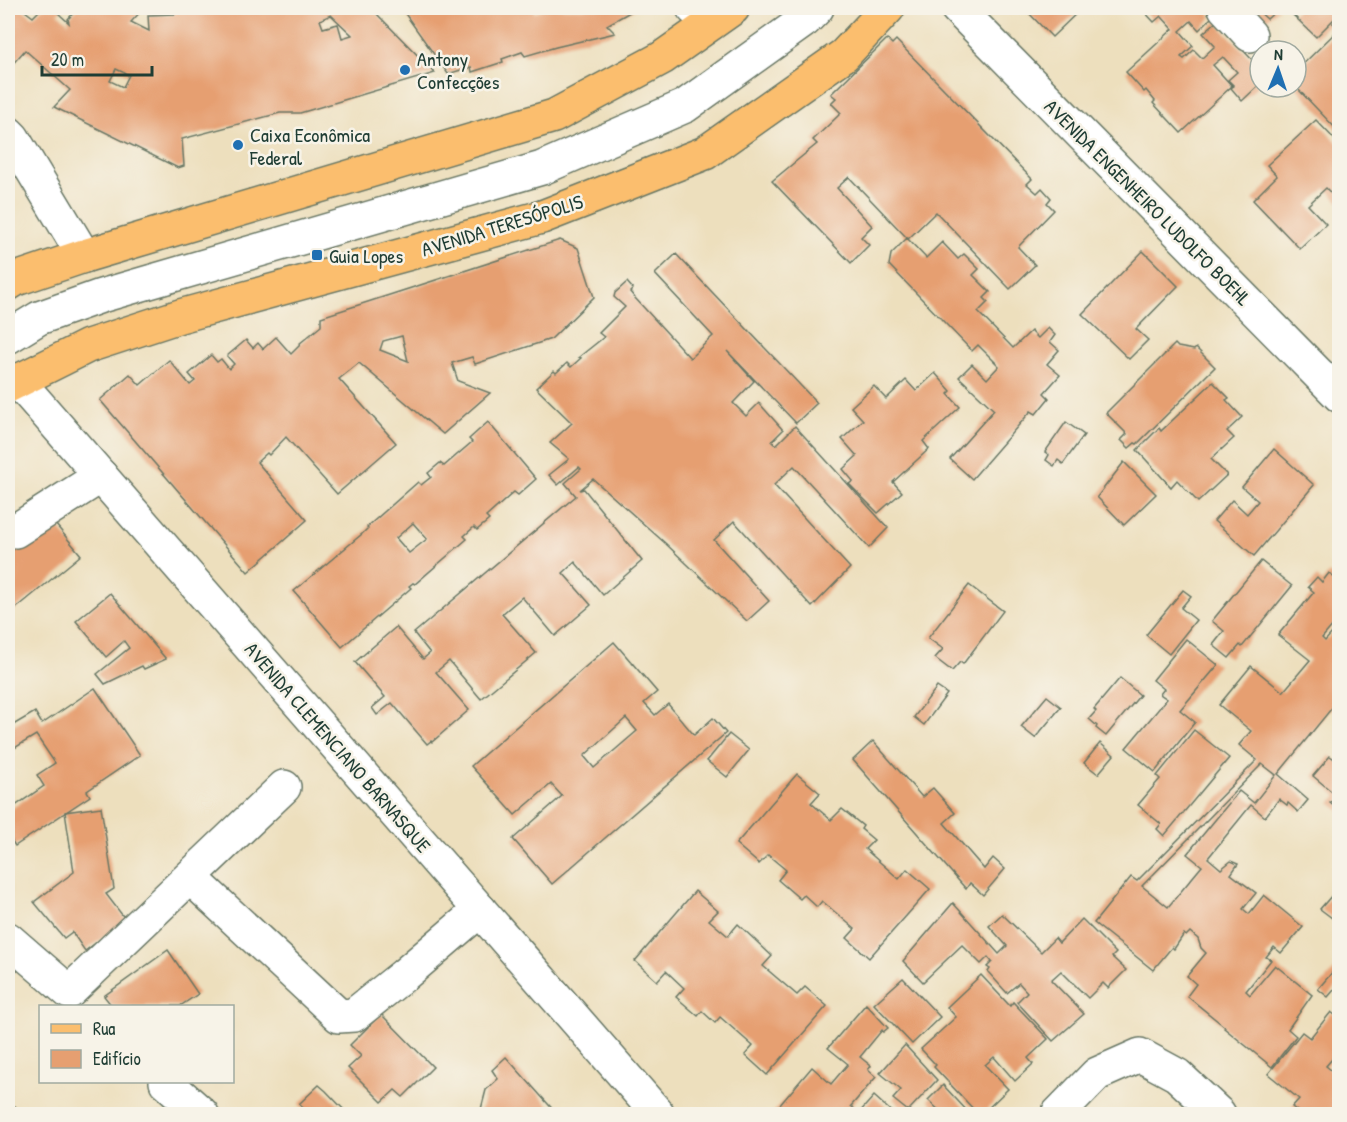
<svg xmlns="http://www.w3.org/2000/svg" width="1347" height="1122" viewBox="0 0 1347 1122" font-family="'Patrick Hand',sans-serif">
<rect width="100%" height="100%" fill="#f7f3e8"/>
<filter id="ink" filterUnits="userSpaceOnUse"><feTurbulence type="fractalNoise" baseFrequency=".0167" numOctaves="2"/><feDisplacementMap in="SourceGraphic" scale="12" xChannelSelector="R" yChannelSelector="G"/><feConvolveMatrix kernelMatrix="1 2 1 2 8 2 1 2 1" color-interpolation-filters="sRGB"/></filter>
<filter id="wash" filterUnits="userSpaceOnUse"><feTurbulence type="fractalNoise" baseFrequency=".008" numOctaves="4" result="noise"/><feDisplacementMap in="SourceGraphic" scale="24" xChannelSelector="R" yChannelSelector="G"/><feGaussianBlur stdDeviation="1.35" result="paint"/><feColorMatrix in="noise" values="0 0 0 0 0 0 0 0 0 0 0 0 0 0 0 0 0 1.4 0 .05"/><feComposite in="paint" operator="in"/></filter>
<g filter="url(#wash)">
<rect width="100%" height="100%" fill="#eddfbd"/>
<g id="blocks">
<g fill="#e69f71" fill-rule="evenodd">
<path d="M8,8H21L33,17L42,8H63L58,13L69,23L68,19L78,8H144L131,22L149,31L148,15L175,14V8H371L435,73L300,113H280L182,139L184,166L178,168L54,107L70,90L25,50L9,68L8,67ZM331,15L352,35L342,38L338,24L323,28L320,20ZM116,69L129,75L123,87L110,81Z"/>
<path d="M401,8H532L535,13L543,8H637L607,25L615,33L556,47L525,56L522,52L502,59L503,62L472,72L471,67L448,74Z"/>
<path d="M1024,8H1082L1052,37Z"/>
<path d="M1141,8H1203L1212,17L1199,30L1191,21L1180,31L1193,46L1181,57L1184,59L1194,50L1202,58L1215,46L1203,33L1216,22L1260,68V84L1242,101L1231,88L1234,86L1228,80L1237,72L1223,57L1213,65L1232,86L1181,133L1153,103L1155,101L1146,90L1144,92L1126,72L1173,29L1161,16L1154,22Z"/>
<path d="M1255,8H1279L1267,19Z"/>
<path d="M1299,8H1340V133L1296,87V71L1339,29L1333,23L1337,20L1335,18L1316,37L1292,14Z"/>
<path d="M887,39L892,44L896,40L1032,179L1027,184L1037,193L1042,188L1051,198L1047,203L1054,210L1018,247L1035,265L1010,289L936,212L908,239L849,177L837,188L872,226L861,237L869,245L851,263L772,181L817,144L813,140L841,113L831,103L836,98L831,94Z"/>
<path d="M1316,120L1340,145V203L1326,188L1308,205L1326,224L1300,249L1253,200L1277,176L1267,165Z"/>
<path d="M907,238L926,258L942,242L958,259L964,254L979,269L973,275L990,292L984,298L988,302L978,312L1013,348L1031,331L1038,338L1048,328L1055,335L1050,342L1059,350L1047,364L1060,375L1044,393L1049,398L1036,414L1031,411L972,479L950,459L994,410L959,377L972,364L987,379L999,366L978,345L972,351L889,265L891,254Z"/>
<path d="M560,240L578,248L594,297L551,339L475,364L472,357L452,363L458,381L490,393L443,434L359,363L339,379L396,443L337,494L286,437L269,455L267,453L257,462L307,520L248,572L100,400L130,374L140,385L169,360L190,385L195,381L189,374L211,355L217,362L221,359L229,369L234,364L227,356L246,340L253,348L258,343L263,349L276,337L291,354L300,345L299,344L321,326V317ZM402,336L408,361L380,350L383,341Z"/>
<path d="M1143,251L1178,286L1136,329L1148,340L1129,359L1082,314Z"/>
<path d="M676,254L817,403L796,423L727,351L754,381L733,403L746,416L759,403L783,430L772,441L776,445L795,426L888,528L869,548L794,466L774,485L850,568L812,607L734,521L714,540L769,601L747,621L665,543L593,479L580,490L584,489L642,561L603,595L575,562L563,573L591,605L555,636L522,597L502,614L536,653L481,699L449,661L436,672L469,710L432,742L431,741L427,744L392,703L377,715L372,708L385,697L355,662L396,627L423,659L430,653L414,633L576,496L565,483L581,469L579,467L558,485L549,475L569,459L550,443L572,423L536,388L554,371L556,373L567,363L571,367L581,358L579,357L604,337L599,333L625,307L614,297L615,293L627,282L633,289L630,292L635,298L690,358L713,336L655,274Z"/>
<path d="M1175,344L1178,347L1194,350L1196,348L1215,367L1137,444L1135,443L1129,448L1121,440L1127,434L1106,413Z"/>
<path d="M935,373L951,391L948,394L960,407L923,441L929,449L893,482L902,492L878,513L849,484L853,481L843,469L857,456L842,439L863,420L851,407L874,386L886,399L906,380L916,391Z"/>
<path d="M1213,382L1229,398L1226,400L1242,417L1227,431L1234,438L1211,459L1227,475L1198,502L1177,480L1171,487L1137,450L1159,428L1161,431Z"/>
<path d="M488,422L536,479L518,495L514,492L486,517L489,520L477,530L474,527L464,536L467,539L415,584L413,583L409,586L411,588L342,647L294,591L362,534L368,528L367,527L418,482L421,485L431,477L428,473L440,463L444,466L472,442L469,439ZM413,523L427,539L409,553L396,538Z"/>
<path d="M1066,422L1084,435L1063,464L1058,460L1054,466L1046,460L1049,455L1045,452Z"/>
<path d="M1274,449L1314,485L1254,556L1214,521L1232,500L1247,514L1258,501L1242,487Z"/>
<path d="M1124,462L1156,494L1124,525L1097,497Z"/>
<path d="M51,519L81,555L8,615V554Z"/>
<path d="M1261,561L1292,586L1242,647L1240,645L1229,658L1213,645L1224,631L1212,621Z"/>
<path d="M1329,573L1340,581V617L1322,638L1325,641L1340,624V698L1278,774L1308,800L1298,812L1288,803L1287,805L1279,799L1265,817L1251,805L1208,858L1221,869L1231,861L1238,864L1231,874L1256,893L1243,909L1249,914L1264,895L1303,927L1281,953L1274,947L1266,957L1271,960L1246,991L1250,995L1275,965L1312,995L1288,1029L1296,1036L1272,1067L1224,1028L1225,1027L1187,996L1196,984L1187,976L1206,953L1201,948L1198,939L1190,932L1186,936L1184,934L1174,949L1172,947L1153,970L1094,923L1131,877L1137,881L1257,760L1239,745L1251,731L1219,705L1251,666L1283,692L1310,660L1278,635L1314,592L1308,587L1317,577L1322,582ZM1262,764L1276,775L1254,803L1239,791L1187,854L1202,866L1168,907L1142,886Z"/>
<path d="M969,585L1003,611L963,664L960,662L952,671L935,658L943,649L928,638Z"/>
<path d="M1183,590L1191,596L1181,608L1196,620L1169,654L1146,635Z"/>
<path d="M110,593L166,659L144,669L142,666L105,684L97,674L129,648L124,641L106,657L76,621Z"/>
<path d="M1186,639L1218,665L1180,710L1195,722L1155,772L1126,748L1167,699L1160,694L1164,689L1153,680Z"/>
<path d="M614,642L657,692L644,703L655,715L668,704L694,735L713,718L726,733L552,884L513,839L562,796L551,784L515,815L471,766ZM626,718L637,731L594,768L584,756Z"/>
<path d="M1120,678L1140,695L1106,736L1096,728L1097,726L1089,719L1096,711L1094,709Z"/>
<path d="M937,687L947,694L924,725L914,717Z"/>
<path d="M95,688L140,755L87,791L90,796L15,846L8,835V811L44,786L37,775L55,763L36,735L8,752V728L35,712L42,724Z"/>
<path d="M1047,696L1061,707L1035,738L1021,727Z"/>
<path d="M1194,730L1229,758L1164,836L1157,829L1161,824L1138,805L1160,779L1157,776Z"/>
<path d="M729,734L749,750L727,777L707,761Z"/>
<path d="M873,741L922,797L933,788L955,813L944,823L984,869L993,858L1005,869L983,895L970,883L966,889L853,760Z"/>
<path d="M1100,743L1114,755L1098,774L1084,763Z"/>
<path d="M1330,756L1340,763V811L1330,803L1337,796L1313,776Z"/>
<path d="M797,774L820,793L811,803L831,820L842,809L863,826L861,829L874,840L865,849L899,879L907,869L930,889L869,958L847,938L855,929L822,901L817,907L804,895L800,899L778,880L786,870L768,855L759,864L736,844Z"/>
<path d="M101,807L114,889L106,894L126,920L85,951L72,932L64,938L34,902L74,872L65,812Z"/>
<path d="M1340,886V924L1320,909Z"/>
<path d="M695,891L718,911L709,920L728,936L738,924L772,956L763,966L797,995L805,987L827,1006L767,1075L745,1055L753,1046L720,1017L715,1023L702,1011L698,1016L676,997L684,988L666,971L657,981L635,961Z"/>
<path d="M953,903L999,954L1007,946L989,926L1002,914L1041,952L1055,938L1059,943L1082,919L1116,953L1112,957L1126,970L1108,988L1103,983L1088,998L1061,971L1051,980L1084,1014L1053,1041L1017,1002L1027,992L1019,983L1007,993L988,972L990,969L987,967L992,962L988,957L981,964L962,945L923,982L903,961Z"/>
<path d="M168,950L198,994L180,1006H112L104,996Z"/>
<path d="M1335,969L1340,973V983L1328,997L1318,989Z"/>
<path d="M981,975L1010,1006L1013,1002L1048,1039L1028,1058L1033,1064L1015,1081L994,1057L985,1065L1008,1089L982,1114H978L934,1067L936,1065L921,1049L956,1017L947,1007Z"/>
<path d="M903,978L940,1017L912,1044L874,1004Z"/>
<path d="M866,1004L888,1028L883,1032L882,1030L860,1057L871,1066L868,1070L876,1077L851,1106L859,1113L874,1096L894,1114H775L773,1113L812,1067L831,1084L848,1064L828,1048Z"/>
<path d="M1331,1012L1340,1019V1050L1326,1066L1336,1074L1337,1072L1340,1074V1114H1301L1292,1107L1299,1099L1268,1074L1302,1032L1310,1038Z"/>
<path d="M381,1014L433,1067L403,1097L395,1090L382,1102L348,1068L361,1056L350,1045Z"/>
<path d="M905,1045L937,1080L908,1111L893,1099L901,1090L880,1073Z"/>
<path d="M506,1057L557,1114H482L480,1113L486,1090L498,1079L492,1070Z"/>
<path d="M319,1085L326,1091L348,1114H309L299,1104Z"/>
<path d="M943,1085L970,1114H943L928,1100Z"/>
<path d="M15,1106L23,1114H8Z"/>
</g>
</g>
</g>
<g filter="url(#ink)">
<use href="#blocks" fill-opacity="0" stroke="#677664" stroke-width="1.5"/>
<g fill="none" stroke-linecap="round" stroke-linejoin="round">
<defs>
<g id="minor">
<path d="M693,8L711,23"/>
<path d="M957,8L1340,396"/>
<path d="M1225,8L1250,35"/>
<path d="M8,133L13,138L84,256"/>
<path d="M8,337L39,318L101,296L542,168L685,106L805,20L817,8"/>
<path d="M17,380L658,1114"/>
<path d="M15,531L101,476"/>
<path d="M191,878L339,1016L354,1015L404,975L480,910"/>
<path d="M8,939L69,992L284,787"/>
<path d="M166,1082L202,1114"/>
<path d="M1058,1114L1097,1074L1140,1055L1177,1075L1219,1114"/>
</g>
<g id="major">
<path d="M8,284L16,279L84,256L554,116L662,58L733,8"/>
<path d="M8,386L88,346L180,316L542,217L705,153L844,55L888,8"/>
</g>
</defs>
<use href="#minor" stroke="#677664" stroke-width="36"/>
<use href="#major" stroke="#677664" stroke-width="36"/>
<use href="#minor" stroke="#fff" stroke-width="33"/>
<use href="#major" stroke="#fbbe6e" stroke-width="33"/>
</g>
</g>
<g fill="#1f6fb2" stroke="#f7f3e8" stroke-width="2">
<circle cx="405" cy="70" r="6"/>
<circle cx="238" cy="145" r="6"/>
<rect x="311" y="249" width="12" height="12" rx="3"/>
</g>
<g text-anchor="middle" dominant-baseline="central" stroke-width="5" stroke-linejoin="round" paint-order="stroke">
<g font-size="20" fill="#1f3d34" stroke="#f7f3e8" text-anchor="start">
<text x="417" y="58">Antony<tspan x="417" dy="23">Confecções</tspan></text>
<text x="250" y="134">Caixa Econômica<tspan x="250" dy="23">Federal</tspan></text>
<text x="329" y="255">Guia Lopes</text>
</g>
<g font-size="20" fill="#1f3d34" stroke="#f7f3e8">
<text transform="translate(1148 202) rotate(45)">AVENIDA ENGENHEIRO LUDOLFO BOEHL</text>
<text transform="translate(502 225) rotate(-17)">AVENIDA TERESÓPOLIS</text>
<text transform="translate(338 747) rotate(49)">AVENIDA CLEMENCIANO BARNASQUE</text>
</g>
</g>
<rect width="1347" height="1122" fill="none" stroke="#f7f3e8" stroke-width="30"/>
<rect x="39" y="1005" width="195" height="78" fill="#f7f3e8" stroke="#a1aaa0" stroke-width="1.5"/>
<rect x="51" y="1024" width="30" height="9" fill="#fbbe6e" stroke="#a1aaa0" stroke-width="1.5"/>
<text x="93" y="1035" font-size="18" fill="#1f3d34">Rua</text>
<rect x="51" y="1050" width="30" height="18" fill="#e69f71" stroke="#a1aaa0" stroke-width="1.5"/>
<text x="93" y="1065" font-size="18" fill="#1f3d34">Edifício</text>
<g transform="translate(1278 69) rotate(2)"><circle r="28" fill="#f7f3e8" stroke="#a1aaa0" stroke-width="1.5"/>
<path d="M0-4.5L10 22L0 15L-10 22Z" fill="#1f6fb2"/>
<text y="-9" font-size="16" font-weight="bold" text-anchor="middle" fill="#1f3d34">N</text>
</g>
<path d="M42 66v9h110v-9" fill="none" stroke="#1f3d34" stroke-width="3"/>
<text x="51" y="66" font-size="18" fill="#1f3d34" stroke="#f7f3e8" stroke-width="4.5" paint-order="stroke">20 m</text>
</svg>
